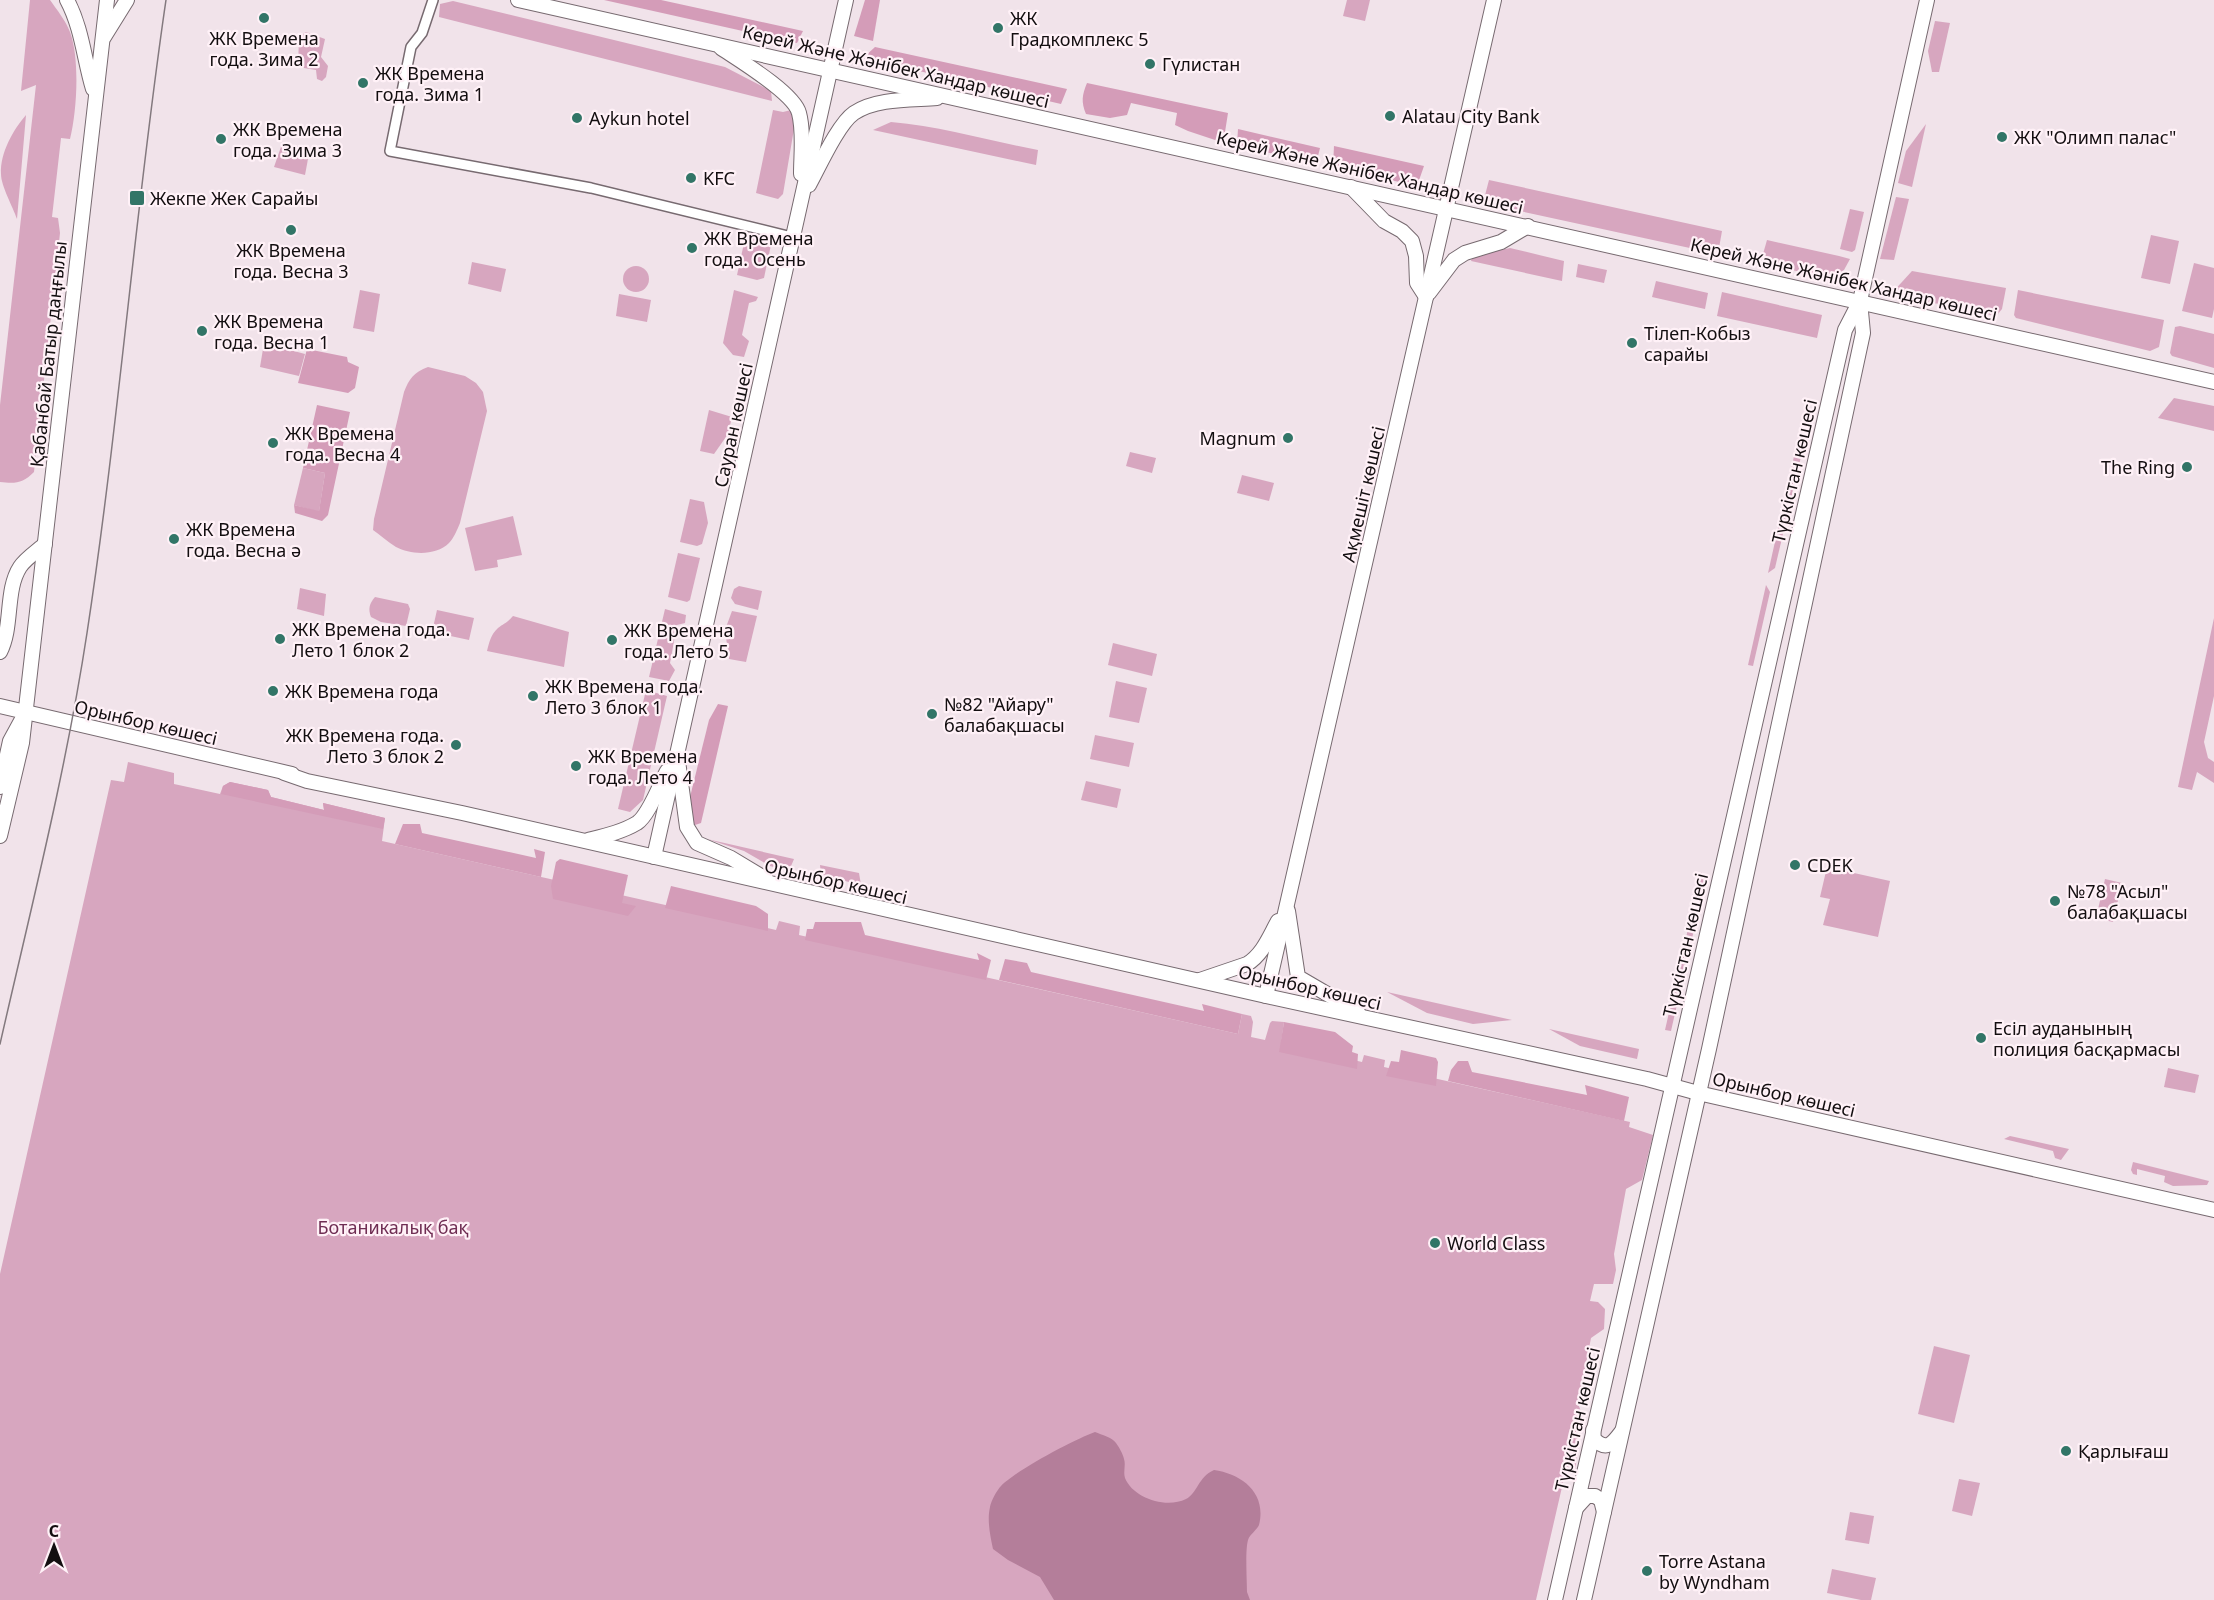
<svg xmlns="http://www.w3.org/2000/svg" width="2214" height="1600" viewBox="0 0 2214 1600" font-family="'Noto Sans',sans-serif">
<rect width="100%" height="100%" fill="#f1e3ea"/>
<g fill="#d7a6bf">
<path d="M30,0H50C57,10 66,21 70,32C80,59 77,111 70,139L61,138L60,147L52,217L58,218L60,233L34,472C23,483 16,484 0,482V405L36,85L21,91Z"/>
<path d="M1347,0H1370L1365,21L1343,16Z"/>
<path d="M453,1L725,67L771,91L772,101L439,17L440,4Z"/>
<path d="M1935,21L1950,23L1939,72H1932L1928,51Z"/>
<path d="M306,32L325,39L321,57L328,66L326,77L322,81L317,79L316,70L298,67L299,37Z"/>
<path d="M773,110L783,112L791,110L795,123L783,194L778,199L756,193Z"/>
<path d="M26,115L17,219C13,207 1,186 1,174C0,153 13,130 26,115Z"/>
<path d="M891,122C941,126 989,141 1038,150L1036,165L873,130Z"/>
<path d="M1926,124L1912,187L1898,183L1906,151Z"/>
<path d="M282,144L310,148L305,175L274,167Z"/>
<path d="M1489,180L1722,231L1719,248L1699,250L1483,203Z"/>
<path d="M1896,197L1909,199L1894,260L1880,259Z"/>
<path d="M1850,209L1864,212L1855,250L1852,252L1840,249Z"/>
<path d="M751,234L772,240L764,278L757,280L737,275L744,243Z"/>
<path d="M2151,235L2179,241L2170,284L2141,278Z"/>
<path d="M1767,240L1839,256L1850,259L1844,270L1831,279L1775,266L1763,254Z"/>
<path d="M1510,248L1564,261L1562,281L1471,261L1473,255C1485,251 1498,251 1510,248Z"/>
<path d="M472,262L506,269L501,292L468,284Z"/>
<path d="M2194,263L2214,268V309L2212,318L2182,311Z"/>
<path d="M1578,264L1607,270L1604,283L1576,277Z"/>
<circle cx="636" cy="279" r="13"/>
<path d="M1912,271L2006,288L2002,309L1997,315H1991L1891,294Z"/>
<path d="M1656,281L1708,293L1705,309L1652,297Z"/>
<path d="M360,290L380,294L374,332L353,328Z"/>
<path d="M734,290L758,297L756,301L749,303L742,335L749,341L744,357L733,355L723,343Z"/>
<path d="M2018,290L2164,320L2159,347L2150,351L2016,318L2014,315Z"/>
<path d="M1722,292L1822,315L1817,338L1717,316Z"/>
<path d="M619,294L651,300L647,322L616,316Z"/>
<path d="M2180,326L2214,334V368L2172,356L2170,353L2175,327Z"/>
<path d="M264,343L305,354L299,376L260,367Z"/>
<path d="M428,367L465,376L476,383L483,392L487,411L460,523C457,530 454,538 449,543C436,556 411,555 396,547C388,542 380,535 373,530L374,519L404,392C409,379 414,372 428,367Z"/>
<path d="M2174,398L2214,406V431L2158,418Z"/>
<path d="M709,410L732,417L728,434L714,454L700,451Z"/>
<path d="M1799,434L1803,448L1775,568L1768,573Z"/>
<path d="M1130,452L1156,458L1152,473L1126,466Z"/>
<path d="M303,468L325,473L319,512L294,505Z"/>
<path d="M1242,475L1274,483L1269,501L1237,493Z"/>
<path d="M690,499L704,502L708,523L702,544L697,546L680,542Z"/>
<path d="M513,516L522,555L497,560L498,567L475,571L465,528Z"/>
<path d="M678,553L700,558L690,600L687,602L668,597Z"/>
<path d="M1766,585L1770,592L1753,666L1748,665Z"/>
<path d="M739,586L762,591L758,610L735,604L731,598L734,589Z"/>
<path d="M300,588L326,594L324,616L297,609Z"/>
<path d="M375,597L408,604L410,609L406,626L381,622L371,617C368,609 369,604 375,597Z"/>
<path d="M665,609L686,615L685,623L677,625L670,663L675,670L669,681L649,677Z"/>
<path d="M437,610L474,618L469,640L432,632Z"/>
<path d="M732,611L757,616L746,662L729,659L725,630Z"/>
<path d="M513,616L569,632L564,667L487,651C489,643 491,634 498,628C504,623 506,624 513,616Z"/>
<path d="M2214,618V696L2204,742L2208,758L2214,762V783L2197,772L2192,790L2178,787Z"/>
<path d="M1113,643L1157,654L1152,676L1108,665Z"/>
<path d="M1116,681L1147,688L1139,723L1109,717Z"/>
<path d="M646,690L667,696L643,800L630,812L618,809Z"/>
<path d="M1095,735L1134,743L1129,767L1090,759Z"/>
<path d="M128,762L174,773V784L220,794L223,786L230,782L268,790L271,797L324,810L323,803L385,818L382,841L776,930L779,921L800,926L799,935L1238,1034L1242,1014L1251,1016L1253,1022L1251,1037L1265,1040L1270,1023L1272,1021L1284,1022L1281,1043L1362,1062L1364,1055L1385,1060L1384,1067L1630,1122L1629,1127L1653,1135L1642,1180L1626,1189L1614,1254L1616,1270L1613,1284H1594L1590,1301L1598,1302L1605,1309L1604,1329L1591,1338L1578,1404L1583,1416L1575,1470L1565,1474L1536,1600H0V1274L111,780L124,782Z"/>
<path d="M1086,781L1121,789L1117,808L1081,800Z"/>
<path d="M707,839L794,859L789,871L770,866L744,851Z"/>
<path d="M820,865L859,873L861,885L821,875Z"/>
<path d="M1827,867L1890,881L1878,937L1823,925L1830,899L1820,897Z"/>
<path d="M1701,872L1706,877L1671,1031L1665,1030Z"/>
<path d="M2105,879L2122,883L2113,922L2096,918Z"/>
<path d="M1387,992L1512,1020L1473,1024L1427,1013Z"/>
<path d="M1549,1029L1639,1049L1637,1059L1580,1046Z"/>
<path d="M2168,1068L2199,1075L2195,1093L2164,1087Z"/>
<path d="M2010,1136L2069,1149L2061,1160L2055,1158L2053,1151L2004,1139Z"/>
<path d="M2133,1162L2209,1181L2207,1185L2173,1186L2164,1182L2165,1176L2137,1169V1175L2133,1174L2131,1170Z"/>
<path d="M1934,1346L1970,1355L1954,1423L1918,1414Z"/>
<path d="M1959,1479L1980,1483L1972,1516L1952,1511Z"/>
<path d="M1850,1512L1874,1516L1869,1544L1845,1540Z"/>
<path d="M1832,1569L1876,1578L1871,1600H1861L1827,1593Z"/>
</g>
<g fill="#d49cb8">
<path d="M604,0H661L803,31L797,43Z"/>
<path d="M865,0H880L873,41L854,36Z"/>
<path d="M875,47L1067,89L1061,104L863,58Z"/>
<path d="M1087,83L1228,113L1225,132L1218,141L1188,131L1175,125L1177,113L1131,103L1127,115L1110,118L1086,114C1081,102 1082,95 1087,83Z"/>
<path d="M1238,129L1320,148L1316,164L1237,145Z"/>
<path d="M1334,146L1424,166L1417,186L1333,167Z"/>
<path d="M307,349L347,357L348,362L359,367L355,388L348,393L298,383Z"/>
<path d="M317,405L350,412L328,515L322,521L295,513L294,505L319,511L325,473L303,468Z"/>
<path d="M718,704L728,706L701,823L692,826L690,797L709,720Z"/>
<path d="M230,782L268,790L271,797L324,810L323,803L385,818L383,829L221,794L223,786Z"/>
<path d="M403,824H420L422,833L536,858L534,849L545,852L541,877L395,844Z"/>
<path d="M560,859L628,875L622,903L636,906L628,916L553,899L551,886L556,862Z"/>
<path d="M671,886L756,906L768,914V931L665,908Z"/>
<path d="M815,922H861L865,935L979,960L977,953L991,960L986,980L805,940L807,929H813Z"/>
<path d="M1005,959L1027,963L1031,972L1204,1011L1202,1004L1242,1014L1238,1034L999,980Z"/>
<path d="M1284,1022L1335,1032L1353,1046L1352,1052L1358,1054L1357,1069L1279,1052Z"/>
<path d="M1401,1050L1436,1058L1438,1062L1436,1086L1386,1076L1391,1061L1399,1062Z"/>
<path d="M1458,1061H1468L1472,1072L1587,1095L1585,1085L1629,1097L1624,1121L1448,1081L1451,1070Z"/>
</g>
<path fill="#b47e9a" d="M1095,1432C1102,1435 1112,1437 1116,1443C1119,1447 1123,1454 1124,1459C1126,1465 1123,1472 1125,1478C1133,1498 1166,1509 1186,1499C1197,1494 1198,1477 1214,1470C1242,1474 1267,1493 1259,1525C1257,1530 1250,1534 1248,1540C1245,1551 1247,1580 1247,1592L1250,1600H1054L1040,1577L1008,1560L993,1549C990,1535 987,1520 990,1507C991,1501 997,1490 1001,1486C1015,1471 1075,1439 1095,1432Z"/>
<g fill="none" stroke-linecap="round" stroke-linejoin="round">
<defs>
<path id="street" d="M433,0L422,33L411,47L390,151L591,188L792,237"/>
<g id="secondary">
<path d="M67,0C82,28 84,59 93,89"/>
<path d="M518,0L2214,382"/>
<path d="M104,37L127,0"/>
<path d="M721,48C739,60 794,93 799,113C804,132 801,155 801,174"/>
<path d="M809,185C819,167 838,124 854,113C876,98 911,100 937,98"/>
<path d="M1351,187L1384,221L1402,231L1412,241L1416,256L1417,283L1426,297"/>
<path d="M1429,293L1454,260L1465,253L1501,242L1528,226"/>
<path d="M0,652C13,627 5,590 20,567C25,559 37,551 45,544"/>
<path d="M0,706L292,774"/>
<path d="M678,761L687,827L697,843L731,858L766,879"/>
<path d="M284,773L307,781L462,813L1266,996L1647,1079L1698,1093L2214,1210"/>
<path d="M0,787L10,741L22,719"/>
<path d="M0,836L22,743L107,0"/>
<path d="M588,840C604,836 622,832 637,823C649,815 660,784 667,771"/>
<path d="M654,857L846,0"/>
<path d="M1288,911L1298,977L1358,1012"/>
<path d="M1200,980L1247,964C1263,954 1269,937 1278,921"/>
<path d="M1266,996L1494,0"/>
<path d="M1593,1430L1594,1439C1607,1452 1613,1443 1622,1431"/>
<path d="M1576,1508L1587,1496H1595L1601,1500L1604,1512"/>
<path d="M1555,1600L1845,330L1860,301L1927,0"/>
<path d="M1584,1600L1709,1049L1863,333L1860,301"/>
</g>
</defs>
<use href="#street" stroke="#776a70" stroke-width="12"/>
<use href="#secondary" stroke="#776a70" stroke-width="16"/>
<use href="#street" stroke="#fff" stroke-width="9"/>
<use href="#secondary" stroke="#fff" stroke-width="14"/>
<path stroke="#83797e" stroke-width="1.5" d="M0,1044C31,908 66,771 87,633C119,423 135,210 166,0"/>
</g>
<g fill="#327567" stroke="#fff1f7" stroke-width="2">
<circle cx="264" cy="18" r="6"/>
<circle cx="998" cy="28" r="6"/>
<circle cx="1150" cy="64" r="6"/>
<circle cx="363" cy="83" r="6"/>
<circle cx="1390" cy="116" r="6"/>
<circle cx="577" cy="118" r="6"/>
<circle cx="2002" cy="137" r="6"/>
<circle cx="221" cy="139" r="6"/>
<circle cx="691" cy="178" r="6"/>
<rect x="129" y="190" width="16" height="16" rx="3"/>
<circle cx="291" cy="230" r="6"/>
<circle cx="692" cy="248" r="6"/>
<circle cx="202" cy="331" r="6"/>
<circle cx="1632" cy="343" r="6"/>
<circle cx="1288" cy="438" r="6"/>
<circle cx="273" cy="443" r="6"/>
<circle cx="2187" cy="467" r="6"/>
<circle cx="174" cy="539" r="6"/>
<circle cx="280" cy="639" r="6"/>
<circle cx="612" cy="640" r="6"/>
<circle cx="273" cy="691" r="6"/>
<circle cx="533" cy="696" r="6"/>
<circle cx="932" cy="714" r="6"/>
<circle cx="456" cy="745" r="6"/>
<circle cx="576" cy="766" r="6"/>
<circle cx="1795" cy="865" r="6"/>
<circle cx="2055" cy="901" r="6"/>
<circle cx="1981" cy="1038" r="6"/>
<circle cx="1435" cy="1243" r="6"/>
<circle cx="2066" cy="1451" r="6"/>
<circle cx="1647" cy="1571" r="6"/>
</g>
<g text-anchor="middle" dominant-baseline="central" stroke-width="4.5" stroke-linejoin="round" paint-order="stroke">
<g font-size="18" fill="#130e10" stroke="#fff1f7" text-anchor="start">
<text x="1010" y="18">ЖК<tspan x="1010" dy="21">Градкомплекс 5</tspan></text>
<text x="264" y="38" text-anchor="middle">ЖК Времена<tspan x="264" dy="21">года. Зима 2</tspan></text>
<text x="1162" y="64">Гүлистан</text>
<text x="375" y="73">ЖК Времена<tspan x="375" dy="21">года. Зима 1</tspan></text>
<text x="1402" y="116">Alatau City Bank</text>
<text x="589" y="118">Aykun hotel</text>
<text x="233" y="129">ЖК Времена<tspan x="233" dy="21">года. Зима 3</tspan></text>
<text x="2014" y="137">ЖК "Олимп палас"</text>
<text x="703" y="178">KFC</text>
<text x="150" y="198">Жекпе Жек Сарайы</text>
<text x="704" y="238">ЖК Времена<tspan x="704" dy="21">года. Осень</tspan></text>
<text x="291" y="250" text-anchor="middle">ЖК Времена<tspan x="291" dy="21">года. Весна 3</tspan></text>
<text x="214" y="321">ЖК Времена<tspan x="214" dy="21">года. Весна 1</tspan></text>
<text x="1644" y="333">Тiлеп-Кобыз<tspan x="1644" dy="21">сарайы</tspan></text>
<text x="285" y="433">ЖК Времена<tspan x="285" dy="21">года. Весна 4</tspan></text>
<text x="1276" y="438" text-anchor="end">Magnum</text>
<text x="2175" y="467" text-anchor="end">The Ring</text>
<text x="186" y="529">ЖК Времена<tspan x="186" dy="21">года. Весна ә</tspan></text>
<text x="292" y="629">ЖК Времена года.<tspan x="292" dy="21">Лето 1 блок 2</tspan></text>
<text x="624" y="630">ЖК Времена<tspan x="624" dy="21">года. Лето 5</tspan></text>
<text x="545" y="686">ЖК Времена года.<tspan x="545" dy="21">Лето 3 блок 1</tspan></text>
<text x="285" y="691">ЖК Времена года</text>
<text x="944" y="704">№82 "Айару"<tspan x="944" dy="21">балабақшасы</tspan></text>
<text x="444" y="735" text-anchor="end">ЖК Времена года.<tspan x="444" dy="21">Лето 3 блок 2</tspan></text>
<text x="588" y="756">ЖК Времена<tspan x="588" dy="21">года. Лето 4</tspan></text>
<text x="1807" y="865">CDEK</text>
<text x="2067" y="891">№78 "Асыл"<tspan x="2067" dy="21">балабақшасы</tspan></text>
<text x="1993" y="1028">Есіл ауданының<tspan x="1993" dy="21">полиция басқармасы</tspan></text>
<text x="1447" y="1243">World Class</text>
<text x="2078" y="1451">Қарлығаш</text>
<text x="1659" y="1561">Torre Astana<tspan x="1659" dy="21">by Wyndham</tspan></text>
</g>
<g font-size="18" fill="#130e10" stroke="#fff1f7">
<text transform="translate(896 66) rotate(13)">Керей Және Жәнібек Хандар көшесі</text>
<text transform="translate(1370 172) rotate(13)">Керей Және Жәнібек Хандар көшесі</text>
<text transform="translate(1844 279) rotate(13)">Керей Және Жәнібек Хандар көшесі</text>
<text transform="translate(48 354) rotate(-84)">Қабанбай Батыр даңғылы</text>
<text transform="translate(733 425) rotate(-78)">Сауран көшесі</text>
<text transform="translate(1794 471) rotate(-77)">Түркістан көшесі</text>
<text transform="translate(1363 494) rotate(-77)">Ақмешіт көшесі</text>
<text transform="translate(146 722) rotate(13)">Орынбор көшесі</text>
<text transform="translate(836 881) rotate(13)">Орынбор көшесі</text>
<text transform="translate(1685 945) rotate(-77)">Түркістан көшесі</text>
<text transform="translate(1310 987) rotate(13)">Орынбор көшесі</text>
<text transform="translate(1784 1094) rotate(13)">Орынбор көшесі</text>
<text transform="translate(1577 1419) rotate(-77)">Түркістан көшесі</text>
</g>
<g font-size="18" fill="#6f2d53" stroke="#fff1f7">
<text x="393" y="1227">Ботаникалық бақ</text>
</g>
</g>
<g transform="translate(54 1546)" stroke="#fff1f7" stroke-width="4.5" paint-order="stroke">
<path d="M0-4.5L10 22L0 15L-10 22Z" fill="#130e10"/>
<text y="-9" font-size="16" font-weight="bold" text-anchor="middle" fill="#130e10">С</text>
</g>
</svg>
